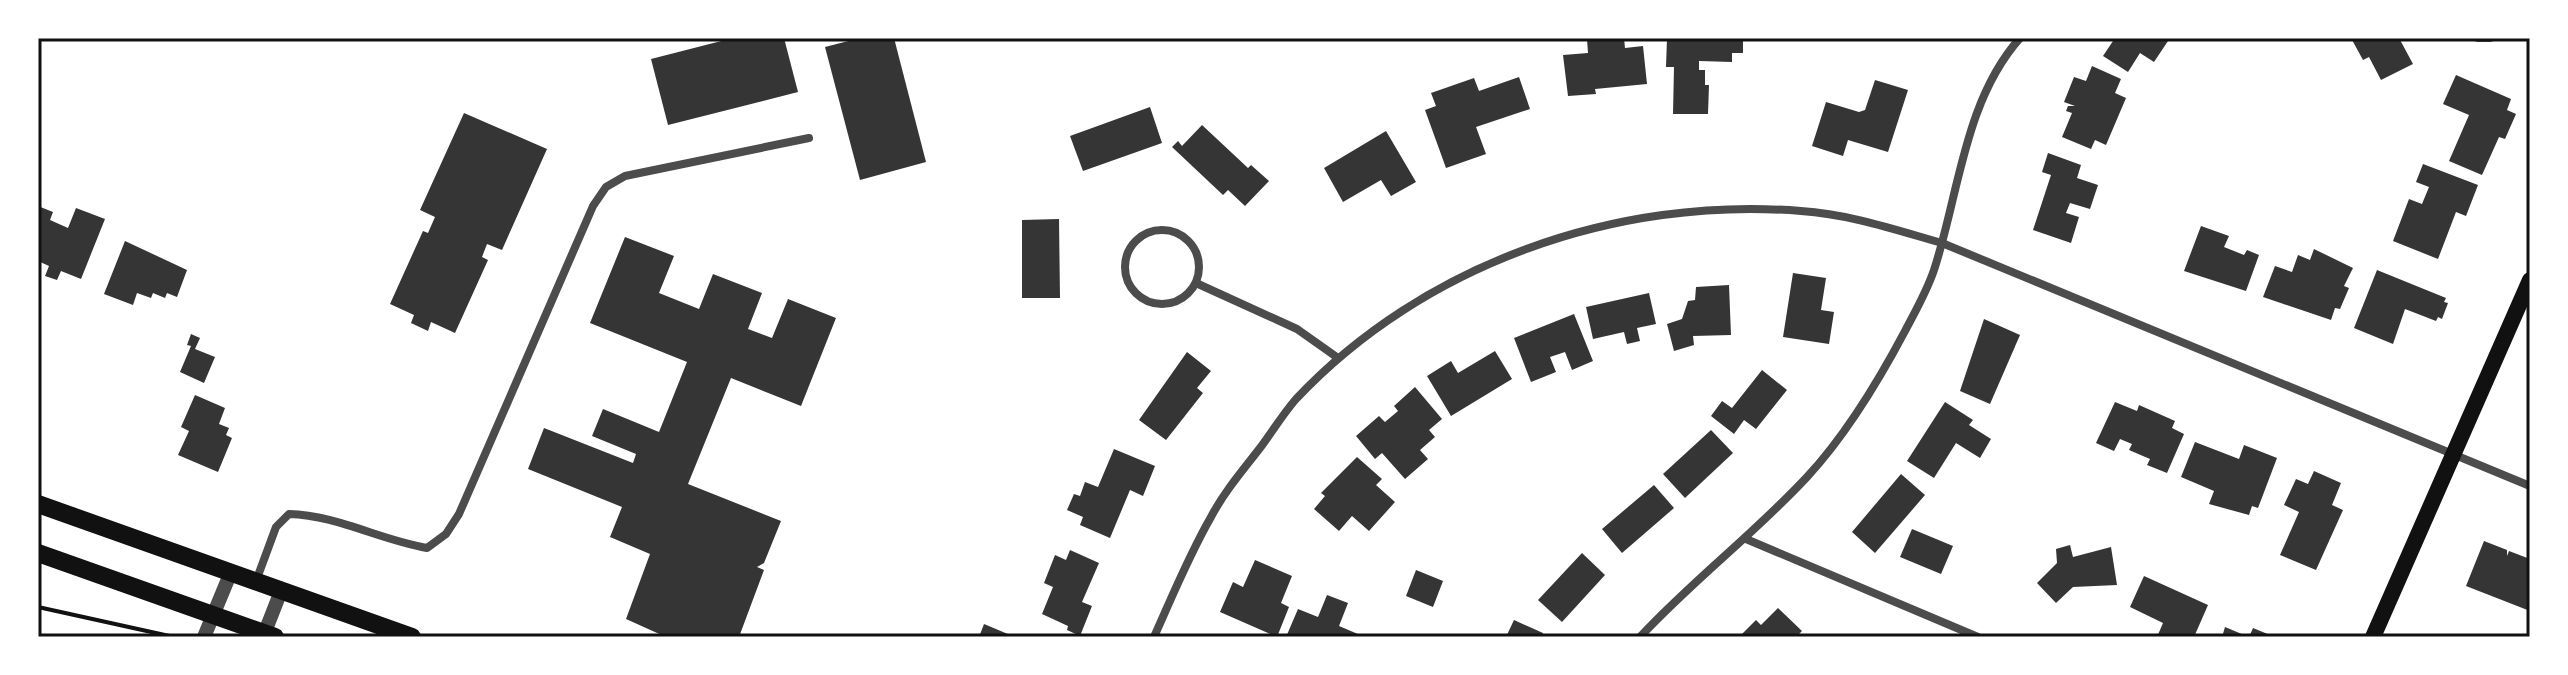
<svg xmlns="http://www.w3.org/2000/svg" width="2568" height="675" viewBox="0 0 2568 675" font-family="Ubuntu,sans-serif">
<rect width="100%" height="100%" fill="#fff"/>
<g fill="#353535">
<path d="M733,38H784L798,92L668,125L651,59Z"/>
<path d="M860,38H894L926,162L860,180L825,47Z"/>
<path d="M1624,38L1625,48L1643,46L1647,84L1595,89L1596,94L1568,96L1563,55L1588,53L1587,39Z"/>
<path d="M1667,38H1743V53H1732V62L1699,61V70H1705V85H1709L1708,114H1673L1674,67H1666Z"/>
<path d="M2115,38H2170L2154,62L2140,53L2128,72L2103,56Z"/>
<path d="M2351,38H2399L2413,64L2381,80L2369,57L2363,60Z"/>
<path d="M2092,66L2121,79L2115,93L2126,98L2106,145L2095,140L2091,149L2062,137L2072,113L2066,111L2068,106H2075L2064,102L2074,77L2086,81Z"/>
<path d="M2456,75L2511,99L2507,110L2516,114L2505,139L2499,137L2482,175L2449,161L2469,115L2443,104Z"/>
<path d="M1519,77L1530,109L1476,127L1486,154L1446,168L1425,110L1436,106L1431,93L1474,78L1479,91Z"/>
<path d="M1875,80L1908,90L1888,152L1848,140L1843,156L1812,146L1826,102L1859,112L1865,110Z"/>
<path d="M1150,107L1162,143L1083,171L1070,136Z"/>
<path d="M464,113L547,149L502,250L487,244L482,257L488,260L455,333L431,322L428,331L411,323L414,315L390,304L423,231L428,233L435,217L420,210Z"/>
<path d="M1202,125L1248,168L1251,165L1269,181L1245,206L1228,190L1223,195L1172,147L1178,141L1182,146Z"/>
<path d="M1386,131L1416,182L1391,196L1381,180L1343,202L1324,168Z"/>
<path d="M2048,153L2081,165L2077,178L2098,185L2090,209L2070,203L2066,213L2079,217L2071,243L2033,230L2051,175L2042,172Z"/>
<path d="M2423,164L2478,185L2466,216L2456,212L2438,259L2393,241L2409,199L2422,204L2429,187L2416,182Z"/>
<path d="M38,206L53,212L50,220L68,228L76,208L105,219L81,279L61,271L57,280L45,276L49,266L38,261Z"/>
<path d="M1059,219L1060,298H1022V220Z"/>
<path d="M2201,226L2229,236L2224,247L2244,255L2247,250L2259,255L2246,291L2184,271Z"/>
<path d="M625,237L674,256L659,293L699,309L713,274L762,293L748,329L772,338L788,299L836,318L801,406L731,378L688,484L781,521L764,563L757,567L764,570L739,637H666L626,619L650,554L610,537L622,507L528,469L544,428L633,463L636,454L592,436L603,409L659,432L687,362L590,323Z"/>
<path d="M125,241L187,270L177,297L167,293L165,298L153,293L151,298L137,293L133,305L104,294Z"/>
<path d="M2314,249L2353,268L2344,286L2349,288L2340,309L2335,308L2331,320L2263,297L2275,266L2292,272L2298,255L2310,260Z"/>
<path d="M2377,270L2446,298L2444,302L2448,303L2442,319L2438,317L2436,321L2405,309L2393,344L2354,328Z"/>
<path d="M1793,273L1826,278L1821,310L1834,312L1829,344L1783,337Z"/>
<path d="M1729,285L1731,335L1693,336L1694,345L1674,351L1667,324L1682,319L1688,301L1695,300L1696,287Z"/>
<path d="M1649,293L1656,324L1637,328L1640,341L1627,344L1624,332L1593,339L1586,307Z"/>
<path d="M1574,314L1593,361L1572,370L1565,352L1550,357L1556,372L1531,382L1514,338Z"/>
<path d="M1984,319L2020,335L1990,404L1960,391Z"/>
<path d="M191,334L200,338L195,349L215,357L204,383L180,372L191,346L187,345Z"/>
<path d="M1495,351L1512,379L1451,416L1427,376L1451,361L1458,373Z"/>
<path d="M1187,352L1211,371L1197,388L1203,393L1166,440L1139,420Z"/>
<path d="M1762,370L1787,390L1756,429L1744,420L1734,434L1711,416L1722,401L1732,408Z"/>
<path d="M1415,387L1442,419L1429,430L1435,437L1420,450L1428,459L1405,479L1382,453L1375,459L1356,436L1379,416L1385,422L1398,411L1394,406Z"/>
<path d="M195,395L225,408L219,424L229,428L226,435L232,438L218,472L178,455L189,431L181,427Z"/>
<path d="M1945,402L1973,420L1969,425L1991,439L1980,458L1956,443L1934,478L1907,461Z"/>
<path d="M2115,402L2137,411L2139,405L2175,421L2172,428L2184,434L2167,473L2147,465L2150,459L2129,450L2132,444L2120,439L2114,451L2096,443Z"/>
<path d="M1711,430L1733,453L1685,498L1663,474Z"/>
<path d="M2195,442L2239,459L2244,445L2277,458L2258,508L2252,506L2249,515L2209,504L2214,491L2181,477Z"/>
<path d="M1114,449L1155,466L1143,496L1130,490L1110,538L1080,525L1083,517L1067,510L1074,494L1080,496L1085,482L1098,487Z"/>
<path d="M1357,457L1382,479L1376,485L1395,502L1369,531L1352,516L1339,531L1314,509L1325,496L1321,493Z"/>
<path d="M2314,471L2341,483L2332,505L2343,510L2316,570L2280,555L2299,512L2284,505L2296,479L2308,484Z"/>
<path d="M1901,474L1925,495L1875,553L1852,532Z"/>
<path d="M1654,485L1674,508L1622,553L1602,529Z"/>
<path d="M1912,529L1953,546L1941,574L1900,557Z"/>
<path d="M2484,541L2507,550V556L2509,551L2530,559V611L2466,586Z"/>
<path d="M2070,545L2073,557L2111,547L2117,585L2073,587L2056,603L2037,583L2057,563L2056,549Z"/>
<path d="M1070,550L1099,563L1082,602L1092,606L1080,636L1067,630L1068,626L1042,614L1053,587L1044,583L1055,555L1066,560Z"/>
<path d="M1582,553L1605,575L1562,622L1538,600Z"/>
<path d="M1255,560L1292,576L1281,603L1289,607L1277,637L1220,612L1233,582L1243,587Z"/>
<path d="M1416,570L1443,581L1433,607L1406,596Z"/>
<path d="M2144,576L2208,605L2194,637H2157L2163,623L2130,607Z"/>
<path d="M1327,595L1348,603L1339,626L1365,637H1286L1298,609L1318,617Z"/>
<path d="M1778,608L1802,631L1796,637H1739L1756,620L1761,625Z"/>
<path d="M1514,620L1543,633L1542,637H1506Z"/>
<path d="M984,624L1015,637H979Z"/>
<path d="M2225,627L2249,637L2253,628L2275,637H2222Z"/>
</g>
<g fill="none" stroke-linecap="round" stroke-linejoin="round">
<path stroke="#111" stroke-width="4" d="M38,607L174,637"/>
<g stroke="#4c4c4c" stroke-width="8">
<path d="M2478,38H2490"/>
<circle cx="1162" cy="267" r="37"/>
<path d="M1196,283L1297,329L1338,358"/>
<path d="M1746,539L1978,637"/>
<path d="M256,581L276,527L289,514C336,515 380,540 427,548L446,534L459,514L593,206L606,187L625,176L809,138"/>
<path d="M1154,637C1172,597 1189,555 1211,517C1224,492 1243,470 1260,448C1272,432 1283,414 1296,399C1423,264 1617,196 1801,211C1849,214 1896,230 1942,243L2530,486"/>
<path d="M1640,637C1693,580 1754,534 1807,477C1846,435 1878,382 1905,331C1915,312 1927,291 1934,270C1959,194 1964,101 2020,38"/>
</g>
<g stroke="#4c4c4c" stroke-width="14">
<path d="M204,637L231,572"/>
<path d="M263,637L281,591"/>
</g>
<path stroke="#111" stroke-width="16" d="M2373,637L2530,280"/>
<g stroke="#111" stroke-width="18">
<path d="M38,504L412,637"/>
<path d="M38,553L275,637"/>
</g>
</g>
<rect width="2568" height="675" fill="none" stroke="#ffffff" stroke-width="80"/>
<rect x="40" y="40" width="2488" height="595" fill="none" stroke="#111" stroke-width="3"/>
</svg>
